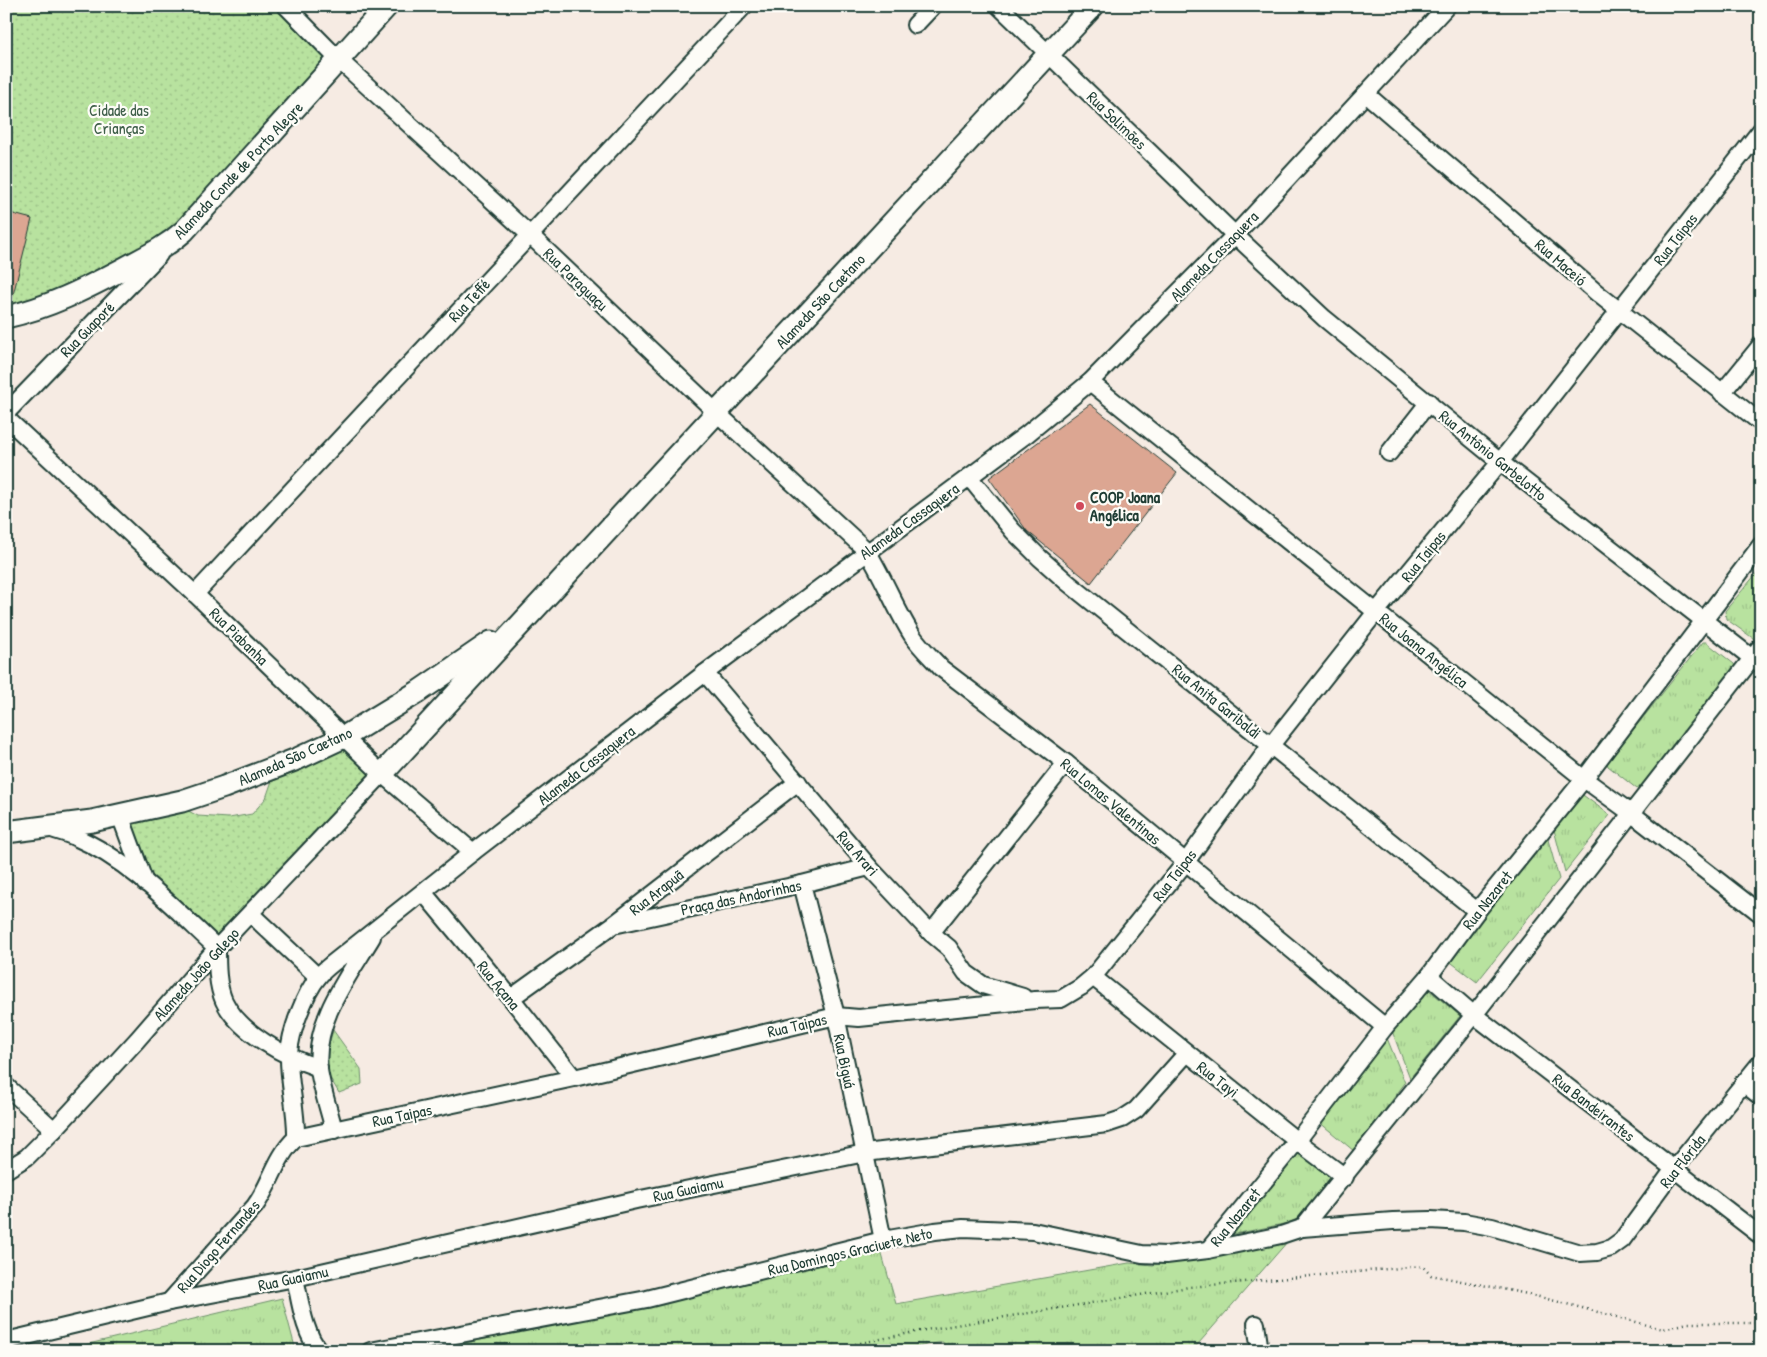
<svg xmlns="http://www.w3.org/2000/svg" width="1767" height="1357" viewBox="0 0 1767 1357" font-family="'Patrick Hand',sans-serif">
<defs>
<pattern id="grass-tufts" width="24" height="20" patternUnits="userSpaceOnUse" patternTransform="scale(1.25)"><rect width="24" height="20" fill="#b8e29f"/><path d="M3 7l-1-3M5 7V3M7 7l1-3M15 17l-1-3M17 17v-4M19 17l1-3" fill="none" stroke="#9ec38a"/></pattern>
<pattern id="park-dots" width="8" height="8" patternUnits="userSpaceOnUse" patternTransform="scale(1.25)"><rect width="8" height="8" fill="#b8e29f"/><path d="M2 2h.1M6 6h.1" fill="none" stroke="#9ec38a" stroke-width="1.8" stroke-linecap="round"/></pattern>
</defs>
<rect width="100%" height="100%" fill="#f6ebe3"/>
<filter id="ink" filterUnits="userSpaceOnUse"><feTurbulence type="fractalNoise" baseFrequency=".02" numOctaves="2"/><feDisplacementMap in="SourceGraphic" scale="10" xChannelSelector="R" yChannelSelector="G"/><feConvolveMatrix kernelMatrix="1 2 1 2 8 2 1 2 1" color-interpolation-filters="sRGB"/></filter>
<g filter="url(#ink)">
<g fill="url(#grass-tufts)" stroke="#6c906a">
<path d="M1761,568V636L1757,641L1726,619L1725,611Z"/>
<path d="M1703,642H1706L1734,664L1735,668L1640,789H1637L1608,766L1607,763Z"/>
<path d="M1576,790L1610,815L1565,872L1552,822Z"/>
<path d="M1545,829L1559,879L1477,982L1444,957Z"/>
<path d="M1428,989L1460,1016L1410,1078L1392,1031Z"/>
<path d="M1387,1038L1405,1083L1354,1151L1319,1122Z"/>
<path d="M1298,1150L1331,1176L1301,1217L1288,1223L1230,1235Z"/>
<path d="M1288,1241L1192,1351H946L943,1342L894,1351H427L640,1307L881,1251L896,1304L1129,1263L1153,1265Z"/>
<path d="M282,1298L296,1351H59Z"/>
</g>
<g fill="url(#park-dots)" stroke="#6c906a">
<path d="M6,6H273L325,59L180,221L139,250L76,288L6,309Z"/>
<path d="M344,743L375,774L215,939L150,883L126,819L177,805L198,816L229,818L252,814L266,798L275,772Z"/>
<path d="M333,1030L361,1069L362,1084L339,1093L323,1066Z"/>
</g>
<g fill="#dca692" stroke="#1f3d34">
<path d="M6,212L32,219L11,303L6,304Z"/>
<path d="M1090,404L1177,473L1091,583L1027,531L989,478Z"/>
</g>
<g fill="none" stroke-linecap="round" stroke-linejoin="round">
<defs>
<g id="minor">
<path d="M286,6L339,60L530,235L717,413L867,551C884,578 895,608 912,635C920,647 931,657 941,668L1066,763L1385,1027"/>
<path d="M999,6L1235,235L1324,318L1500,462L1761,665"/>
<path d="M915,25L933,6"/>
<path d="M1366,94L1597,293L1761,423"/>
<path d="M1090,382L1584,779L1631,813L1761,914"/>
<path d="M1722,393L1761,345"/>
<path d="M6,413L159,255"/>
<path d="M6,418L195,594L382,774L473,852"/>
<path d="M1389,453L1429,402"/>
<path d="M969,477L1013,531L1040,558L1067,582L1477,911"/>
<path d="M195,594L744,6"/>
<path d="M705,673L869,867L931,933L949,948L966,973L983,985L1023,997"/>
<path d="M120,815L145,883"/>
<path d="M49,828C57,831 66,833 75,837C129,860 174,908 217,948"/>
<path d="M802,884L836,1016L883,1240"/>
<path d="M423,892L511,998L574,1078"/>
<path d="M251,914L318,977"/>
<path d="M618,924L802,884L869,867"/>
<path d="M931,933L1066,763"/>
<path d="M217,948C217,965 217,985 224,1001C239,1033 286,1057 319,1068"/>
<path d="M1429,976L1474,1015L1761,1236"/>
<path d="M1093,977L1297,1141L1345,1177"/>
<path d="M511,998L613,925L798,782"/>
<path d="M1743,1083L1761,1097"/>
<path d="M6,1086L54,1130"/>
<path d="M334,1130C329,1110 322,1090 319,1070C313,1021 348,977 372,937"/>
<path d="M296,1138C297,1110 288,1081 289,1054C290,1032 305,993 319,976C323,971 328,967 333,963L473,852L705,673L1027,434L1090,382L1235,235L1447,6"/>
<path d="M6,1170L27,1157L54,1130L137,1040L217,948L382,774"/>
<path d="M1302,1228L1474,1015L1761,647"/>
<path d="M1208,1250L1297,1141L1385,1027L1429,976L1477,911L1584,779L1761,545"/>
<path d="M295,1278C300,1300 304,1335 320,1351"/>
<path d="M169,1302L255,1206C271,1184 276,1156 296,1138L574,1078L836,1016L859,1018L1035,1000L1061,999L1081,987L1093,977L1185,863L1271,745L1376,612L1500,462L1761,130"/>
<path d="M1256,1324L1260,1351"/>
<path d="M6,1341L169,1302L295,1278L636,1200L865,1153L1107,1124L1122,1119L1136,1110L1186,1054"/>
<path d="M370,1351L647,1299L883,1240L935,1231L963,1228L1033,1231L1142,1254L1166,1255L1208,1250L1281,1235L1302,1228L1393,1221L1431,1220L1464,1222L1492,1227L1580,1253L1597,1252L1611,1248L1622,1240L1674,1169L1761,1062"/>
</g>
<g id="major">
<path d="M6,317C48,308 85,289 123,269C145,257 165,248 184,231L387,6"/>
<path d="M382,774L1093,6"/>
<path d="M6,832L92,821L182,801L224,787L297,759L344,737L418,692L491,642"/>
</g>
</defs>
<use href="#minor" stroke="#1f3d34" stroke-width="20"/>
<use href="#major" stroke="#1f3d34" stroke-width="25"/>
<g stroke="#1f3d34" stroke-width="2.5" stroke-dasharray="1 4" stroke-linecap="butt">
<path d="M764,1351L801,1346L817,1351"/>
<path d="M821,1351L925,1330L1189,1287L1422,1266L1431,1275L1528,1294L1663,1329L1688,1323H1761"/>
</g>
<use href="#minor" stroke="#fdfcf7" stroke-width="16"/>
<use href="#major" stroke="#fdfcf7" stroke-width="21"/>
</g>
</g>
<circle fill="#d1495b" stroke="#fdfcf7" stroke-width="2" cx="1080" cy="506" r="5"/>
<g text-anchor="middle" dominant-baseline="central" stroke-width="4.5" stroke-linejoin="round" paint-order="stroke">
<g font-size="16" fill="#3e5e49" stroke="#fdfcf7">
<text x="119" y="110">Cidade das<tspan x="119" dy="18">Crianças</tspan></text>
</g>
<g font-size="16" fill="#1f3d34" stroke="#fdfcf7">
<text transform="translate(1117 120) rotate(44)">Rua Solimões</text>
<text transform="translate(238 170) rotate(-47)">Alameda Conde de Porto Alegre</text>
<text transform="translate(1675 239) rotate(-52)">Rua Taipas</text>
<text transform="translate(1214 256) rotate(-46)">Alameda Cassaquera</text>
<text transform="translate(1561 262) rotate(41)">Rua Maceió</text>
<text transform="translate(576 279) rotate(44)">Rua Paraguaçu</text>
<text transform="translate(469 300) rotate(-47)">Rua Teffé</text>
<text transform="translate(820 301) rotate(-47)">Alameda São Caetano</text>
<text transform="translate(87 329) rotate(-46)">Rua Guaporé</text>
<text transform="translate(1493 455) rotate(39)">Rua Antônio Garbelotto</text>
<text transform="translate(909 521) rotate(-36)">Alameda Cassaquera</text>
<text transform="translate(1423 556) rotate(-51)">Rua Taipas</text>
<text transform="translate(239 636) rotate(44)">Rua Piabanha</text>
<text transform="translate(1424 650) rotate(39)">Rua Joana Angélica</text>
<text transform="translate(1217 701) rotate(39)">Rua Anita Garibaldi</text>
<text transform="translate(295 756) rotate(-24)">Alameda São Caetano</text>
<text transform="translate(586 765) rotate(-38)">Alameda Cassaquera</text>
<text transform="translate(1111 801) rotate(40)">Rua Lomas Valentinas</text>
<text transform="translate(858 853) rotate(49)">Rua Arari</text>
<text transform="translate(1174 875) rotate(-52)">Rua Taipas</text>
<text transform="translate(656 892) rotate(-38)">Rua Arapuã</text>
<text transform="translate(741 897) rotate(-12)">Praça das Andorinhas</text>
<text transform="translate(1487 900) rotate(-52)">Rua Nazaret</text>
<text transform="translate(196 974) rotate(-48)">Alameda João Galego</text>
<text transform="translate(499 985) rotate(51)">Rua Açana</text>
<text transform="translate(797 1025) rotate(-13)">Rua Taipas</text>
<text transform="translate(845 1061) rotate(78)">Rua Biguá</text>
<text transform="translate(1218 1079) rotate(38)">Rua Tayi</text>
<text transform="translate(1594 1107) rotate(38)">Rua Bandeirantes</text>
<text transform="translate(402 1115) rotate(-12)">Rua Taipas</text>
<text transform="translate(1682 1161) rotate(-52)">Rua Flórida</text>
<text transform="translate(688 1189) rotate(-12)">Rua Guaiamu</text>
<text transform="translate(1235 1217) rotate(-51)">Rua Nazaret</text>
<text transform="translate(218 1246) rotate(-49)">Rua Diogo Fernandes</text>
<text transform="translate(850 1251) rotate(-13)">Rua Domingos Graciuete Neto</text>
<text transform="translate(293 1278) rotate(-12)">Rua Guaiamu</text>
</g>
<g font-size="16" font-weight="bold" fill="#1f3d34" stroke="#fdfcf7" text-anchor="start">
<text x="1090" y="497">COOP Joana<tspan x="1090" dy="18">Angélica</tspan></text>
</g>
</g>
<rect width="1767" height="1357" fill="none" stroke="#fdfcf7" stroke-width="25"/>
<rect x="12" y="12" width="1742" height="1332" fill="none" stroke="#1f3d34" stroke-width="2" filter="url(#ink)"/>
</svg>
